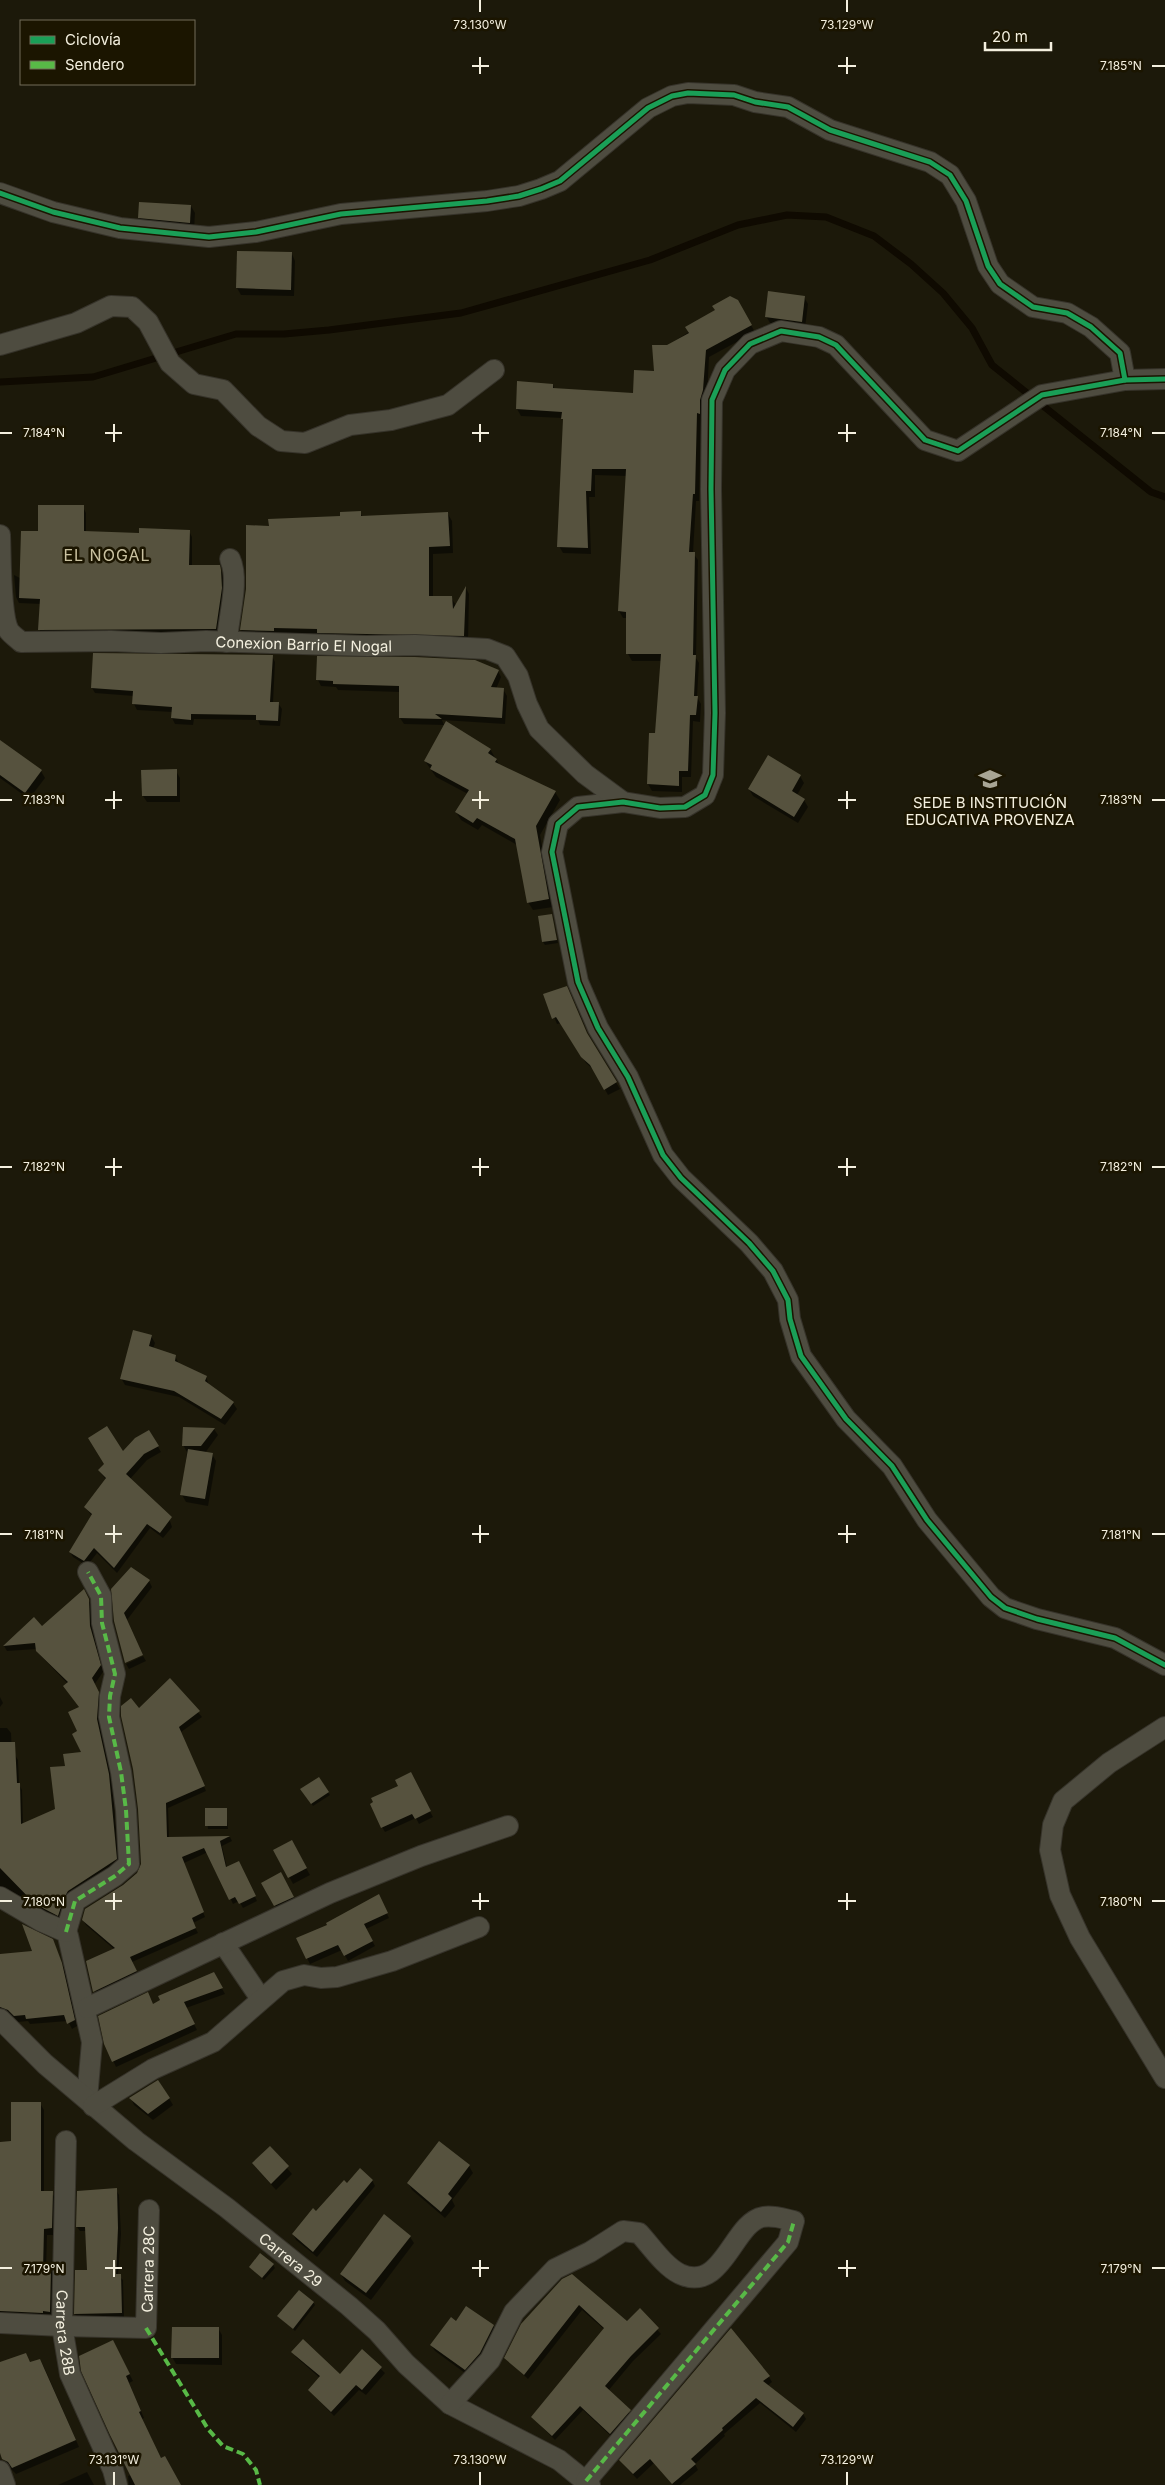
<svg xmlns="http://www.w3.org/2000/svg" width="1165" height="2485" viewBox="0 0 1165 2485" font-family="Inter,sans-serif">
<rect width="100%" height="100%" fill="#1c190a"/>
<g fill="#0007">
<path d="M191,206L195,213L194,230L143,225L139,218Z"/>
<path d="M292,254L295,261L294,296L241,295L237,288Z"/>
<path d="M804,297L808,304L805,328L770,323L766,316Z"/>
<path d="M737,301L755,332L709,357L707,398L703,420H701L699,501H696L693,553L698,560L696,658L699,663L697,697L701,704L700,722L693,721L691,777H682V792L652,791L648,784L650,734L657,735L662,661H632L628,654V618H623L619,611L627,476L595,475V497H589L591,554L563,553L559,546L565,422L562,418L521,416L517,409L553,385L555,390L634,394L655,372L667,346Z"/>
<path d="M83,507L86,513V532L140,534L189,531L192,537V566H219L224,577V594L219,635H43L39,629L41,604L19,603L16,597L14,575L22,579L39,532Z"/>
<path d="M360,513L363,517L448,514L452,521L453,553L433,554V597L451,598L456,605L466,588L469,594L468,642L245,637L241,630L270,527L342,518Z"/>
<path d="M272,656L275,662L273,703H278L282,709L280,726L260,725L258,720L194,719L193,725L175,724L172,718V712L137,710L134,704V696L95,693L92,688Z"/>
<path d="M498,671L501,677L496,689H503L507,696L505,724L442,720L444,725L404,724L400,718V692L338,690L336,687L321,686L318,680Z"/>
<path d="M0,741L41,771L45,778L29,799L0,778Z"/>
<path d="M490,749L500,766L555,792L560,800L540,835L553,907L533,910L528,902L517,845L482,825L478,830L461,820L456,812L468,794L436,777L425,761Z"/>
<path d="M176,771L180,778V802H147L143,796Z"/>
<path d="M800,776L804,783L797,795L804,800L808,807L798,823L753,796L749,789Z"/>
<path d="M552,915L558,943L545,945L543,942Z"/>
<path d="M545,995L590,1039L620,1089L608,1095L595,1071L586,1063L561,1023L557,1024Z"/>
<path d="M151,1336L155,1343L153,1349L175,1356L179,1364L206,1377L209,1385L233,1403L237,1409L225,1425L179,1397L125,1385L121,1378Z"/>
<path d="M214,1429L218,1435L205,1453L212,1454L216,1461L208,1506L186,1502L182,1495L187,1452L183,1445Z"/>
<path d="M149,1431L161,1452L147,1460L130,1479L168,1515L172,1527L163,1538L150,1528L117,1573L97,1553L87,1566L73,1557L70,1552L92,1516L85,1507L106,1480L99,1470Z"/>
<path d="M149,1581L152,1587L127,1620L115,1621Z"/>
<path d="M83,1591L92,1606L93,1632L103,1672L94,1685L101,1699L100,1726L112,1781L119,1865L61,1920L0,1892V1728H7L11,1733L12,1755H15L18,1760L19,1784L22,1790L23,1825L56,1810L66,1767L83,1753L79,1732L80,1708L68,1684L41,1656L37,1649L7,1651L4,1646L34,1619L42,1628Z"/>
<path d="M143,1656L146,1661L129,1669L126,1664Z"/>
<path d="M170,1680L202,1717L181,1732L206,1791L168,1808L169,1838L230,1837L232,1841L222,1846L227,1868H242L257,1901L243,1908L239,1901L233,1904L208,1852L184,1863L205,1917L193,1923L198,1933L132,1962L139,1976L97,1996L87,1962L115,1950L86,1925L83,1920L141,1869L139,1710Z"/>
<path d="M0,1697L3,1703L0,1707Z"/>
<path d="M318,1779L330,1795L313,1806L302,1789Z"/>
<path d="M413,1779L433,1817L419,1824L416,1818L385,1832L382,1827Z"/>
<path d="M226,1809L228,1829H208L206,1810Z"/>
<path d="M291,1841L310,1875L293,1884L275,1850Z"/>
<path d="M280,1874L297,1904L279,1912L263,1883Z"/>
<path d="M381,1901L389,1918L366,1929L375,1946L348,1961L342,1950L310,1964L307,1958Z"/>
<path d="M52,1940L65,1970L77,2026L72,2029L68,2021L30,2024L28,2021L18,2022L0,2009V1955L34,1953Z"/>
<path d="M214,1974L225,1994L186,2008L197,2030L116,2067L105,2043L153,2005Z"/>
<path d="M131,2098H169L173,2105L153,2120L134,2105Z"/>
<path d="M40,2103L44,2110V2193H52L56,2199L55,2235H47L46,2271H51L55,2278L54,2318H0V2143L12,2142Z"/>
<path d="M270,2148L292,2174L276,2190L253,2164Z"/>
<path d="M469,2166L473,2173L452,2200L455,2206L445,2218L412,2190L408,2183Z"/>
<path d="M372,2180L375,2186L317,2257L296,2240L293,2234L347,2185Z"/>
<path d="M116,2190L119,2195L121,2234L118,2275L123,2280L124,2318L78,2319L75,2314L76,2271H89L86,2231H80L77,2227Z"/>
<path d="M410,2237L414,2243L371,2300L345,2281L341,2274Z"/>
<path d="M273,2265L275,2268L264,2280L250,2267Z"/>
<path d="M563,2280L627,2323L640,2310L661,2334L633,2361L608,2391L632,2416L613,2438L583,2410L555,2440L533,2418L605,2330L582,2310L528,2379L506,2358Z"/>
<path d="M313,2302L315,2305L295,2331L279,2316Z"/>
<path d="M456,2322L493,2326L497,2332L469,2376L435,2351L431,2345Z"/>
<path d="M218,2328L222,2335V2365L176,2364L172,2357Z"/>
<path d="M116,2348L133,2381L129,2383L144,2418L142,2419L161,2459L180,2485H129L128,2476L131,2475Z"/>
<path d="M362,2351L385,2373L366,2395L359,2390L334,2416L309,2390L320,2378L296,2357L293,2352L340,2376Z"/>
<path d="M26,2354L30,2363L40,2360L44,2367L79,2447L16,2474L8,2466L0,2452V2363Z"/>
<path d="M769,2377L772,2382L767,2386L803,2414L806,2419L796,2432L760,2403L724,2434L725,2436L695,2464L698,2470L680,2485H673L654,2463L637,2479L624,2465L621,2460Z"/>
<path d="M87,2472L94,2485H58Z"/>
</g>
<g fill="none" stroke-linecap="round" stroke-linejoin="round">
<path stroke="#0f0a01" stroke-width="7" d="M0,382L93,377L236,334H284L329,330L461,313L650,260L738,225L787,215L826,217L874,236L911,264L943,293L972,328L992,365L1151,492L1165,497"/>
</g>
<g fill="#56523e">
<path d="M139,202L191,205L190,223L138,218Z"/>
<path d="M237,251L292,252L291,290L236,288Z"/>
<path d="M768,291L805,296L802,322L765,317Z"/>
<path d="M730,296L738,300L752,325L706,350L703,390L700,400V414L697,413L695,494H693L689,552H695L693,655H696L694,696H698L696,715H690L688,771H679V786L647,784L649,733H655L661,654H626V612L618,611L626,469H592L591,491H586L588,548L557,547L563,419H561L562,412L516,409L517,381L553,384V388L633,393L634,370L654,371L652,345H667L689,333L685,327L715,310L712,306Z"/>
<path d="M38,505H84V531L139,533V528L190,530L189,565H220L221,570L222,588L216,629L38,630L40,599L19,598L21,531H38Z"/>
<path d="M361,511V516L448,512L450,546L429,547V596H452L453,609L466,586L464,636L317,633V629L274,628V631L240,630L246,589V525L269,526L268,519L340,516V512Z"/>
<path d="M93,653L273,655L270,702H279L278,721L256,720V715L191,714V720L171,718L172,707L132,704L133,691L91,688Z"/>
<path d="M317,656L415,657L475,660L499,670L491,687L504,688L502,718L435,714L442,719L399,718V686L333,684V681L316,680Z"/>
<path d="M446,721L491,749L488,753L497,759L495,762L556,791L536,826L549,899L527,903L515,839L477,818L473,823L455,812L469,790L430,769L432,765L424,761Z"/>
<path d="M0,740L42,770L25,793L0,775Z"/>
<path d="M768,755L801,775L792,791L805,799L794,817L748,789Z"/>
<path d="M177,769V796H142L141,770Z"/>
<path d="M552,914L557,940L542,942L538,916Z"/>
<path d="M567,986L587,1033L617,1082L604,1090L590,1065L581,1057L556,1017L552,1019L543,994Z"/>
<path d="M133,1330L152,1335L149,1346L176,1355L175,1361L207,1376L205,1381L234,1402L221,1419L174,1391L120,1379Z"/>
<path d="M107,1426L123,1451L135,1438L149,1430L159,1446L144,1454L126,1474L172,1517L160,1533L147,1524L114,1568L94,1548L84,1561L69,1552L92,1514L84,1507L106,1478L98,1470L104,1464L88,1438Z"/>
<path d="M183,1427L215,1428L201,1446H182Z"/>
<path d="M188,1449L213,1453L205,1499L180,1495Z"/>
<path d="M131,1567L150,1580L124,1613L143,1655L125,1663L114,1621L111,1589Z"/>
<path d="M84,1589L89,1599L90,1626L101,1665L92,1678L99,1692L97,1719L109,1774L117,1859L68,1891L64,1898L58,1916L35,1904L0,1868V1742H15L17,1783H20L21,1824L55,1809L50,1767L65,1766L63,1754L81,1752L72,1734L77,1731L68,1712L79,1707L63,1686L68,1682L36,1651L35,1643L3,1646L34,1617L42,1626Z"/>
<path d="M170,1678L200,1711L179,1727L205,1786L166,1803L167,1837L230,1836L220,1841L226,1867L239,1861L256,1896L239,1904L235,1897L229,1900L204,1848L182,1857L204,1912L192,1918L196,1928L130,1957L137,1971L93,1992L86,1961L115,1948L82,1920L85,1909L123,1885L137,1873L141,1864L138,1809L133,1769L121,1716V1706L131,1698L139,1708Z"/>
<path d="M411,1772L431,1811L415,1819L412,1814L381,1828L370,1804L373,1802L371,1798L398,1786L395,1780Z"/>
<path d="M319,1777L329,1792L311,1804L300,1789Z"/>
<rect x="205" y="1808" width="22" height="18"/>
<path d="M292,1840L307,1868L288,1878L273,1850Z"/>
<path d="M281,1872L294,1897L274,1906L261,1883Z"/>
<path d="M379,1894L388,1913L364,1924L373,1941L344,1956L338,1945L306,1959L296,1938L327,1925L326,1923Z"/>
<path d="M22,1924L53,1939L62,1963L75,2020L67,2024L64,2015L26,2019L25,2015L14,2016L8,2010L0,2007V1954L32,1951Z"/>
<path d="M214,1972L223,1988L184,2002L195,2024L112,2062L104,2044L98,2016L148,1992L153,2004L160,2000L158,1996Z"/>
<path d="M158,2080L170,2098L148,2114L129,2098Z"/>
<path d="M11,2102H41V2191H53L52,2228L44,2229L43,2270H51L50,2312L43,2311V2313L0,2311V2142L11,2141Z"/>
<path d="M439,2141L470,2165L448,2194L452,2198L441,2212L407,2183Z"/>
<path d="M270,2146L289,2166L271,2184L252,2163Z"/>
<path d="M360,2168L373,2180L313,2252L292,2234L313,2208L316,2211L344,2180L347,2183Z"/>
<path d="M117,2188L118,2228L116,2274H121L122,2313L74,2314L75,2270H87L85,2227H76L77,2191Z"/>
<path d="M384,2214L411,2236L366,2293L340,2274Z"/>
<path d="M260,2253L274,2264L262,2278L249,2267Z"/>
<path d="M572,2274L627,2321L640,2308L659,2328L631,2356L605,2386L631,2410L610,2434L580,2406L552,2436L531,2417L604,2328L579,2305L524,2375L504,2358L521,2324L562,2279Z"/>
<path d="M299,2290L314,2302L293,2329L277,2316Z"/>
<path d="M466,2306L494,2325L480,2353L465,2370L430,2345L451,2317L456,2321Z"/>
<path d="M172,2327H219V2358H171Z"/>
<path d="M731,2328L770,2376L763,2381L804,2413L793,2427L756,2398L722,2428L723,2430L691,2459L696,2464L672,2484L650,2459L633,2474L619,2460Z"/>
<path d="M303,2339L340,2374L362,2349L382,2367L362,2390L356,2385L331,2412L308,2390L320,2376L291,2352Z"/>
<path d="M113,2340L130,2374L126,2376L141,2411L139,2412L161,2458L165,2456L181,2485H135L110,2435L81,2371L79,2356Z"/>
<path d="M26,2353L30,2362L40,2359L76,2440L12,2468L8,2462L2,2459L0,2453V2362Z"/>
</g>
<g fill="none" stroke-linecap="round" stroke-linejoin="round">
<defs>
<g id="street">
<path d="M0,193L53,212L120,228L209,237L256,232L341,214L487,201L519,196L541,189L560,181L648,108L672,96L688,93L734,95L755,102L788,107L830,130L930,162L950,175L966,201L988,266L1000,284L1033,307L1067,313L1091,327L1120,353L1125,380"/>
<path d="M0,345L76,323L111,306L132,307L148,322L170,363L194,384L223,390L258,426L281,441L305,443L350,425L391,420L448,405L494,370"/>
<path d="M1165,379L1125,380L1042,395L958,451L925,440L836,345L819,337L781,331L750,344L725,370L712,400L711,489L715,713L713,775L705,795L685,807L660,808L623,802L578,807L558,824L552,852L578,982L598,1028L628,1077L663,1155L681,1178L749,1243L773,1271L788,1300L790,1319L801,1356L846,1419L892,1466L927,1520L991,1597L1005,1608L1037,1619L1115,1638L1165,1665"/>
<path id="s1" d="M0,535C1,556 0,615 9,631C12,635 17,638 21,642L111,641L161,643L206,641L367,646L415,645L487,649L505,656L518,676L527,704L539,729L585,774L623,802"/>
<path d="M227,642C228,617 240,581 230,559"/>
<path d="M1165,1727L1109,1763L1063,1801L1053,1825L1050,1850L1060,1895L1080,1938L1165,2078"/>
<path d="M0,1897L41,1921L66,1932L68,1936L92,2042L87,2099"/>
<path d="M66,1932L75,1901L115,1876L129,1864L126,1810L121,1772L109,1717L110,1696L115,1674L102,1623L101,1596L88,1572"/>
<path d="M223,1943L261,1999"/>
<path d="M87,2008L330,1893L421,1856L508,1826"/>
<path id="s2" d="M0,2019L45,2064L136,2141L227,2208L349,2306L377,2331L406,2364L450,2404L559,2460L590,2485"/>
<path d="M93,2106L153,2069L213,2042L283,1981L304,1975L321,1978L337,1977L392,1961L479,1927"/>
<path id="s3" d="M66,2141L62,2326L70,2374L113,2470L117,2485"/>
<path id="s4" d="M0,2323L62,2326L146,2328L149,2210"/>
<path d="M450,2404L490,2360L514,2312L555,2269L590,2252L623,2231L639,2233C651,2246 664,2266 680,2274C723,2294 733,2222 763,2217C774,2215 784,2219 794,2221L788,2242L586,2481"/>
<path d="M0,2471L5,2485"/>
</g>
</defs>
<use href="#street" stroke="#36332a" stroke-width="22"/>
<use href="#street" stroke="#4e4c40" stroke-width="20"/>
<g stroke="#58b947" stroke-width="4" stroke-dasharray="8 4" stroke-linecap="butt">
<path d="M66,1932L75,1901L115,1876L129,1864L126,1810L121,1772L109,1717L110,1696L115,1674L102,1623L101,1596L88,1572"/>
<path d="M146,2328L208,2429L223,2446L243,2454L256,2470L260,2485"/>
<path d="M586,2481L788,2242L794,2221"/>
</g>
<defs>
<g id="cycleway">
<path d="M0,193L53,212L120,228L209,237L256,232L341,214L487,201L519,196L541,189L560,181L648,108L672,96L688,93L734,95L755,102L788,107L830,130L930,162L950,175L966,201L988,266L1000,284L1033,307L1067,313L1091,327L1120,353L1125,380"/>
<path d="M1165,379L1125,380L1042,395L958,451L925,440L836,345L819,337L781,331L750,344L725,370L712,400L711,489L715,713L713,775L705,795L685,807L660,808L623,802L578,807L558,824L552,852L578,982L598,1028L628,1077L663,1155L681,1178L749,1243L773,1271L788,1300L790,1319L801,1356L846,1419L892,1466L927,1520L991,1597L1005,1608L1037,1619L1115,1638L1165,1665"/>
</g>
</defs>
<use href="#cycleway" stroke="#1b1500" stroke-width="8"/>
<use href="#cycleway" stroke="#1a9f57" stroke-width="5"/>
</g>
<path fill="none" stroke="#f4f0df" stroke-width="2" d="M480,0V12M847,0V12M480,57V74M847,57V74M472,66H489M838,66H856M1152,66H1165M114,424V442M480,424V442M847,424V442M0,433H12M105,433H122M472,433H489M838,433H856M1152,433H1165M114,791V809M480,791V809M847,791V809M0,800H12M105,800H122M472,800H489M838,800H856M1152,800H1165M114,1158V1176M480,1158V1176M847,1158V1176M0,1167H12M105,1167H122M472,1167H489M838,1167H856M1152,1167H1165M114,1525V1543M480,1525V1543M847,1525V1543M0,1534H12M105,1534H122M472,1534H489M838,1534H856M1152,1534H1165M114,1893V1910M480,1893V1910M847,1893V1910M0,1901H12M105,1901H122M472,1901H489M838,1901H856M1152,1901H1165M114,2260V2277M480,2260V2277M847,2260V2277M0,2268H12M105,2268H122M472,2268H489M838,2268H856M1152,2268H1165M114,2472V2485M480,2472V2485M847,2472V2485"/>
<defs>
<symbol id="school-bare" viewBox="-9 -9 18 18"><path d="M0-5L7-2L0 1L-7-2ZM-4 1L0 2.5L4 1V4Q0 6-4 4Z" fill="#a8a594" stroke="#1b1500" stroke-width="2.5" paint-order="stroke"/></symbol>
</defs>
<g fill-rule="evenodd">
<use href="#school-bare" x="974" y="763" width="32" height="32"/>
</g>
<g text-anchor="middle" dominant-baseline="central" stroke-width="5" stroke-linejoin="round" paint-order="stroke">
<g font-size="15" fill="#f4f0df" stroke="#1b1500">
<text stroke="none"><textPath href="#s1" startOffset="396">Conexion Barrio El Nogal</textPath></text>
<text stroke="none"><textPath href="#s2" startOffset="378">Carrera 29</textPath></text>
<text stroke="none"><textPath href="#s4" startOffset="205">Carrera 28C</textPath></text>
<text stroke="none"><textPath href="#s3" startOffset="192">Carrera 28B</textPath></text>
</g>
<g font-size="15" fill="#f4f0df" stroke="#1b1500">
<text x="990" y="802">SEDE B INSTITUCIÓN<tspan x="990" dy="17">EDUCATIVA PROVENZA</tspan></text>
</g>
<g font-size="16" letter-spacing="1" fill="#cac2a1" stroke="#1b1500">
<text x="107" y="555">EL NOGAL</text>
</g>
</g>
<g font-size="12" text-anchor="middle" fill="#f4f0df" stroke="#1b1500" stroke-width="5" stroke-linejoin="round" paint-order="stroke">
<text x="480" y="29">73.130°W</text>
<text x="847" y="29">73.129°W</text>
<text x="1121" y="70">7.185°N</text>
<text x="44" y="437">7.184°N</text>
<text x="1121" y="437">7.184°N</text>
<text x="44" y="804">7.183°N</text>
<text x="1121" y="804">7.183°N</text>
<text x="44" y="1171">7.182°N</text>
<text x="1121" y="1171">7.182°N</text>
<text x="44" y="1539">7.181°N</text>
<text x="1121" y="1539">7.181°N</text>
<text x="44" y="1906">7.180°N</text>
<text x="1121" y="1906">7.180°N</text>
<text x="44" y="2273">7.179°N</text>
<text x="1121" y="2273">7.179°N</text>
<text x="114" y="2464">73.131°W</text>
<text x="480" y="2464">73.130°W</text>
<text x="847" y="2464">73.129°W</text>
</g>
<rect x="20" y="20" width="175" height="65" fill="#1b1500" stroke="#726d59"/>
<rect x="30" y="36" width="25" height="8" fill="#1a9f57" stroke="#726d59"/>
<text x="65" y="45" font-size="15" fill="#f4f0df">Ciclovía</text>
<rect x="30" y="61" width="25" height="8" fill="#58b947" stroke="#726d59"/>
<text x="65" y="70" font-size="15" fill="#f4f0df">Sendero</text>
<path d="M985 42v8h66v-8" fill="none" stroke="#f4f0df" stroke-width="2.5"/>
<text x="992" y="42" font-size="15" fill="#f4f0df" stroke="#1b1500" stroke-width="4" paint-order="stroke">20 m</text>
</svg>
